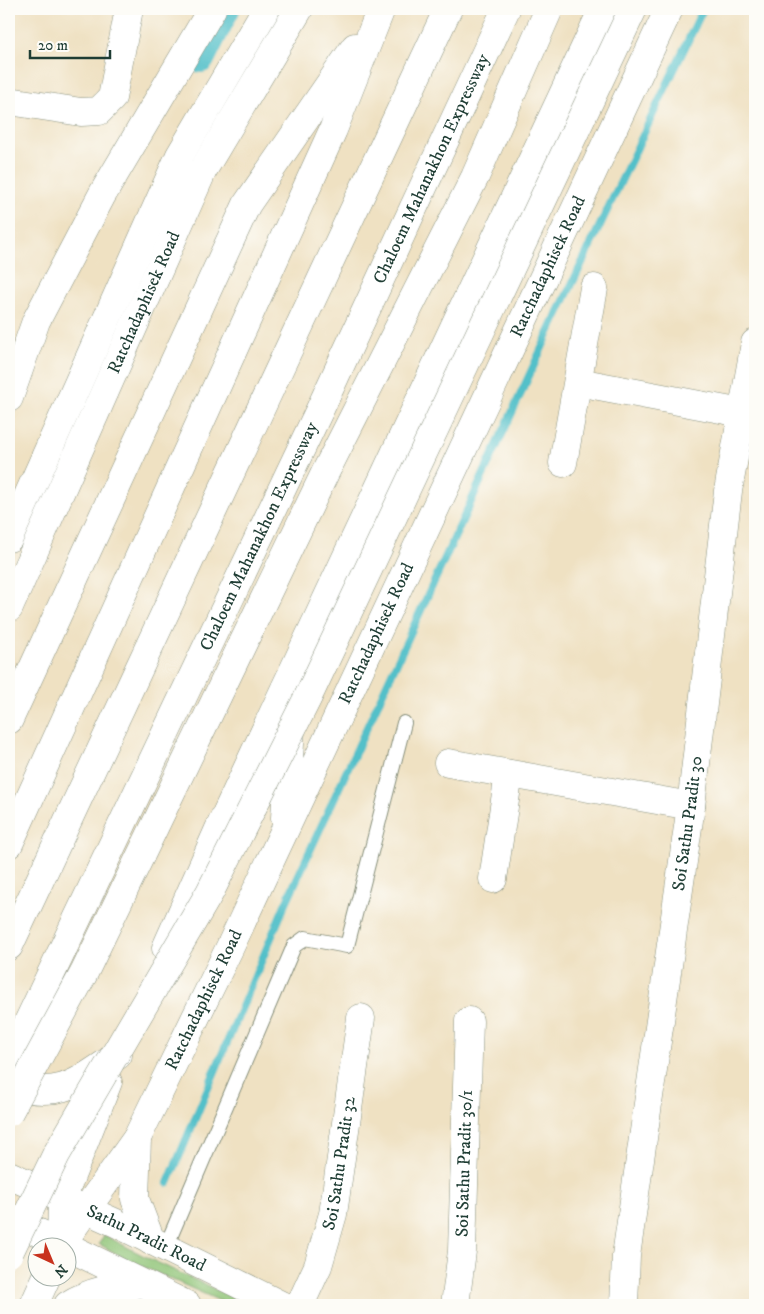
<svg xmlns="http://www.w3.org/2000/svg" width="764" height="1314" viewBox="0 0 764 1314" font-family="'IM FELL DW Pica',serif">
<rect width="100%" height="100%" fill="#fdfcf7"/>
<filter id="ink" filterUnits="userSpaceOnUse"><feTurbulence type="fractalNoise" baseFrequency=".02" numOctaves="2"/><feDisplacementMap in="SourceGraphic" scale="10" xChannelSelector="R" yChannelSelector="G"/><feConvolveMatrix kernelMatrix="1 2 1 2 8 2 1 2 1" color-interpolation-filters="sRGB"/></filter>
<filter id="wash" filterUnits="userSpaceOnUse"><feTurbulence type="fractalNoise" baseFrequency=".0096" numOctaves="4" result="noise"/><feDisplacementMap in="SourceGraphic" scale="20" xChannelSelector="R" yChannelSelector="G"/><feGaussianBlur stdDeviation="1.12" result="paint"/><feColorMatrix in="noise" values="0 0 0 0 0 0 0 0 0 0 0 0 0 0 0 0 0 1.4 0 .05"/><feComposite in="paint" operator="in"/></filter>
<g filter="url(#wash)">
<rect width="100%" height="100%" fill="#efe1c2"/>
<path fill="#8dc375" stroke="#568054" d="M104,1235L150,1259L249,1305H229L128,1260L99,1244Z"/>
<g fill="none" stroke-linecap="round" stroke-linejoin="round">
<path stroke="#52c0c9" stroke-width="8" d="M168,1183L284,907L552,326L703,9"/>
<path stroke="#52c0c9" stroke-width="28" d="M201,59L226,9"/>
</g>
</g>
<g filter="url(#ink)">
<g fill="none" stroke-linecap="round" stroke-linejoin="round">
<defs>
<path id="lane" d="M165,1249L294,946L305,938L347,946L404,723"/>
<g id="street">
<path d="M9,101L81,112L99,111L112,98L129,9"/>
<path d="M578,382L742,413"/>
<path d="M563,463L594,288"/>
<path d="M448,763L691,806"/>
<path d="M493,879L509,774"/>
<path id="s1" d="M300,1305L318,1266L333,1214L361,1018"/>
<path id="s2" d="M455,1305L462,1251L469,1021"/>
<path id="s3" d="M624,1305L626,1256L691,806L728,491L755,343"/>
</g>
<g id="secondary">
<path d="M9,538L180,155L266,9"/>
<path id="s4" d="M9,608L203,170L299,9"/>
<path d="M285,818L291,729"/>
<path d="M166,948L219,829L603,9"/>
<path d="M9,1085C62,1099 76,1083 118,1055"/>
<path d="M137,1138L135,1199L151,1241"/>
<path id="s5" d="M9,1175L116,1223L281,1305"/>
<path d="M9,1218L66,1246"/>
<path d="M61,1244L62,1199L108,1082"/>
<path id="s6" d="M60,1246L137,1138L230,947L669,9"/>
<path d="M68,1247L187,1305"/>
<path d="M34,1305L47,1276"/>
<path d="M68,1305C91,1290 115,1287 142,1284"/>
</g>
<g id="highway">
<path d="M9,398L36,321L102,195L212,9"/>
<path d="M9,720L247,204L355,47"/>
<path d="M9,844L333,130L381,9"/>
<path d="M9,946L448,9"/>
<path id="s7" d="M9,1062L321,407L506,9"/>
</g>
</defs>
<use href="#lane" stroke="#878f7b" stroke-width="16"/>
<use href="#street" stroke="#878f7b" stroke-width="29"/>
<use href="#secondary" stroke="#878f7b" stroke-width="29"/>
<use href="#highway" stroke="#878f7b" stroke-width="29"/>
<use href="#lane" stroke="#fff" stroke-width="14"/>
<use href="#street" stroke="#fff" stroke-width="28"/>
<use href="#secondary" stroke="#fff" stroke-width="28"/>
<use href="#highway" stroke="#fff" stroke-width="28"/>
<defs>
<path id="secondary-bridge" d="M9,1253L56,1155L210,892L307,699L633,9"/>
<path id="highway-bridge" d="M9,1112L84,973L326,471L475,177L549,9"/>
</defs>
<use href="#secondary-bridge" stroke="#878f7b" stroke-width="29" stroke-linecap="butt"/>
<use href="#highway-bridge" stroke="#878f7b" stroke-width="29" stroke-linecap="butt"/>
<use href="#secondary-bridge" stroke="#fff" stroke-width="28"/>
<use href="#highway-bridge" stroke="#fff" stroke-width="28"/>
</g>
</g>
<g text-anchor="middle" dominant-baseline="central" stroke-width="4.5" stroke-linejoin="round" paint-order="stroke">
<g font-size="18" fill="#1f3d34" stroke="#fdfcf7">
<text stroke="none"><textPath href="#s7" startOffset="988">Chaloem Mahanakhon Expressway</textPath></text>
<text stroke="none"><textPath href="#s6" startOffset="1096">Ratchadaphisek Road</textPath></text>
<text stroke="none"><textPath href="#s4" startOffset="334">Ratchadaphisek Road</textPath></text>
<text stroke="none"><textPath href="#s7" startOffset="582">Chaloem Mahanakhon Expressway</textPath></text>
<text stroke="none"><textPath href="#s6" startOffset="691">Ratchadaphisek Road</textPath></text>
<text stroke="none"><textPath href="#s3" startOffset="486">Soi Sathu Pradit 30</textPath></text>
<text stroke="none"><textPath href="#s6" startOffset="286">Ratchadaphisek Road</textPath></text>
<text stroke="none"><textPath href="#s2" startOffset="142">Soi Sathu Pradit 30/1</textPath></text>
<text stroke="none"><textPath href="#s1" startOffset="148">Soi Sathu Pradit 32</textPath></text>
<text stroke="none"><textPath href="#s5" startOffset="151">Sathu Pradit Road</textPath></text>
</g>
</g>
<rect width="764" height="1314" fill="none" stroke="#fdfcf7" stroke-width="30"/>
<g transform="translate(52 1262) rotate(136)"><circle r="24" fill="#fdfcf7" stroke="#a4b0a9"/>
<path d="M0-4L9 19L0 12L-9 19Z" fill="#c8321e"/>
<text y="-8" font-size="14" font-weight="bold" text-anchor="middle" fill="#1f3d34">N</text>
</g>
<path d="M30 50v8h80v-8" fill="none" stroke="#1f3d34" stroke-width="2.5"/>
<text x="38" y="50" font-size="15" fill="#1f3d34" stroke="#fdfcf7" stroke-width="4" paint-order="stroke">20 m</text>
</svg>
